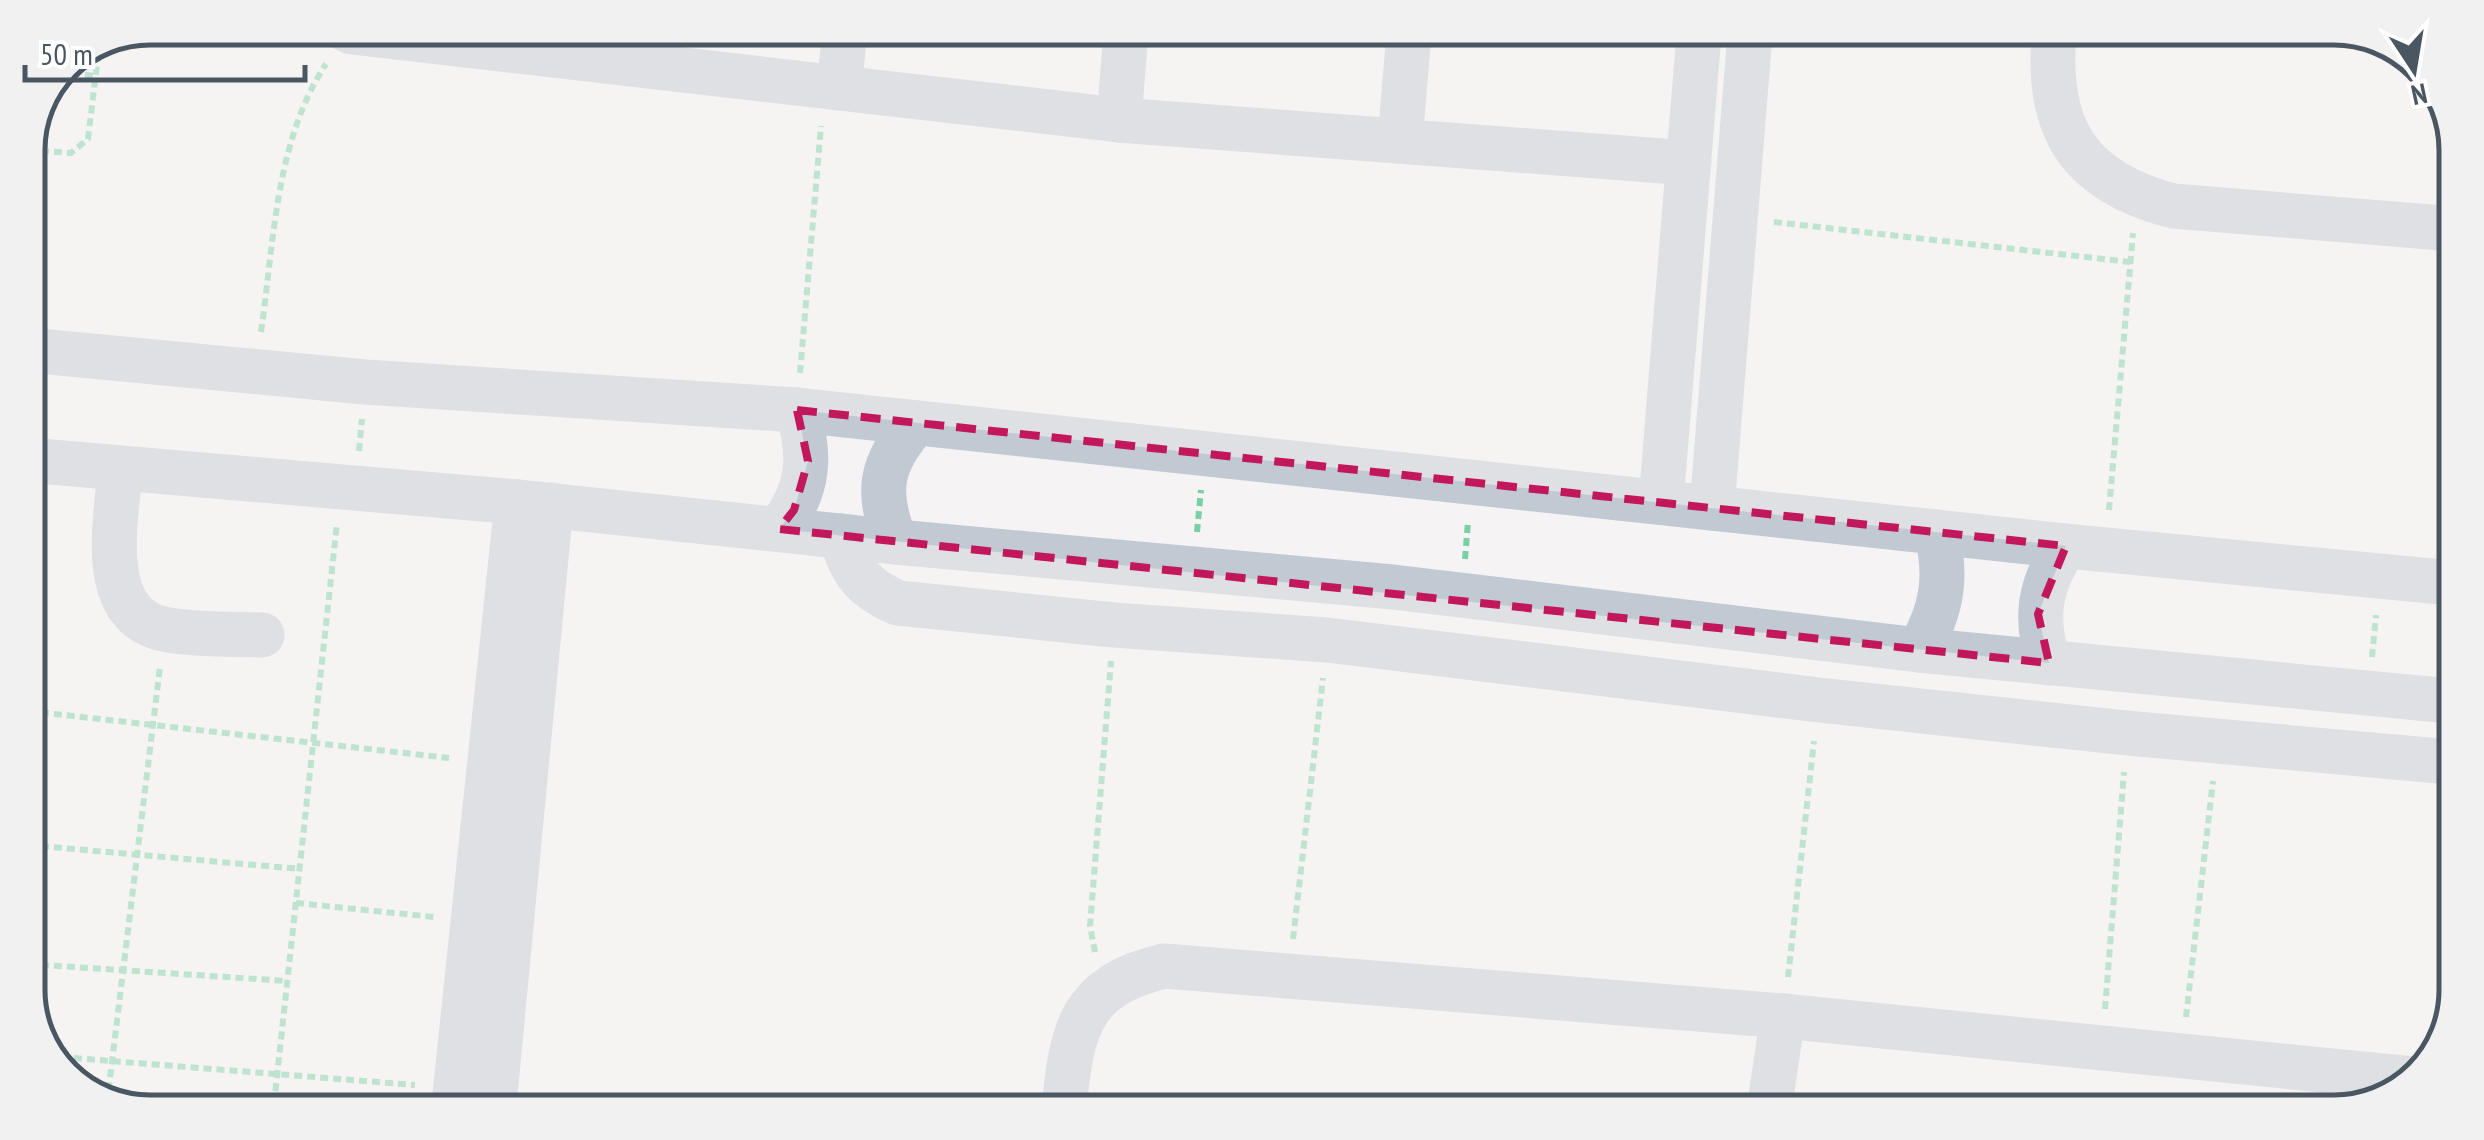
<svg xmlns="http://www.w3.org/2000/svg" width="2484" height="1140" viewBox="0 0 2484 1140" font-family="'PT Sans Narrow',sans-serif">
<rect width="100%" height="100%" fill="#f5f3f3"/>
<g fill="none" stroke-linecap="round" stroke-linejoin="round">
<g stroke="#7ad0a6" stroke-width="6" stroke-dasharray="8 5" stroke-linecap="butt">
<path d="M59,73L97,76"/>
<path d="M28,150L71,153L88,139L99,48"/>
<path d="M1774,222L2130,262"/>
<path d="M261,332C274,243 275,141 326,64"/>
<path d="M800,373L821,126"/>
<path d="M359,451L362,419"/>
<path d="M2109,510L2133,233"/>
<path d="M1197,532L1201,490"/>
<path d="M1465,559L1468,522"/>
<path d="M2372,657L2376,615"/>
<path d="M28,711L449,758"/>
<path d="M28,845L300,869"/>
<path d="M296,903L434,917"/>
<path d="M1293,939L1323,678"/>
<path d="M1095,952L1090,926L1111,661"/>
<path d="M28,964L287,981"/>
<path d="M1788,977L1814,741"/>
<path d="M2105,1009L2124,772"/>
<path d="M2186,1017L2213,781"/>
<path d="M48,1056L415,1085"/>
<path d="M107,1103L160,667"/>
<path d="M274,1104L337,523"/>
</g>
<g stroke="#c1cad2" stroke-width="45">
<path d="M343,28L352,32L1119,120L1689,163"/>
<path d="M2054,36C2046,130 2080,182 2173,206L2455,229"/>
<path d="M839,88L845,30"/>
<path d="M1119,120L1126,32"/>
<path d="M1400,141L1409,33"/>
<path d="M28,350L365,382L797,410L2066,546L2452,583"/>
<path d="M28,460L517,502L896,542L1393,587L1919,650L2450,701"/>
<path d="M120,468C117,520 94,618 168,630C198,635 231,634 262,635"/>
<path d="M1661,502L1699,34"/>
<path d="M1712,508L1750,34"/>
<path d="M779,529C809,491 812,455 797,410"/>
<path d="M842,536C849,571 865,589 898,603L1114,625L1327,640L1819,700L2127,733L2450,762"/>
<path d="M896,542C875,493 880,463 916,423"/>
<path d="M1919,650C1942,610 1948,576 1936,532"/>
<path d="M2049,663C2034,619 2039,584 2066,546"/>
<path d="M454,1104L517,502"/>
<path d="M494,1105L551,505"/>
<path d="M1064,1107C1072,1030 1079,986 1164,966L1783,1016L2413,1079"/>
<path d="M1769,1110L1783,1016"/>
</g>
</g>
<path d="M0 0H2484V1140H0ZM797,410L2066,546L2038,614L2049,663L779,529L794,510L808,461Z" fill="#f5f3f3" fill-opacity=".55" fill-rule="evenodd"/>
<path fill="none" stroke="#c2185b" stroke-width="8" stroke-dasharray="20 12" stroke-linejoin="round" d="M797,410L2066,546L2038,614L2049,663L779,529L794,510L808,461Z"/>
<path d="M0 0H2484V1140H0ZM150 45H2334A105 105 0 0 1 2439 150V990A105 105 0 0 1 2334 1095H150A105 105 0 0 1 45 990V150A105 105 0 0 1 150 45Z" fill="#f1f1f2" fill-rule="evenodd"/>
<path fill="none" stroke="#4a5661" stroke-width="5" d="M150 45H2334A105 105 0 0 1 2439 150V990A105 105 0 0 1 2334 1095H150A105 105 0 0 1 45 990V150A105 105 0 0 1 150 45Z"/>
<g transform="translate(2414 70) rotate(168)" stroke="#ffffff" stroke-width="8" paint-order="stroke">
<path d="M0-8L18 38L0 25L-18 38Z" fill="#4a5661"/>
<text y="-15" font-size="28" font-weight="bold" text-anchor="middle" fill="#4a5661">N</text>
</g>
<path d="M25 65v15h280v-15" fill="none" stroke="#4a5661" stroke-width="5"/>
<text x="40" y="65" font-size="30" fill="#4a5661" stroke="#ffffff" stroke-width="8" paint-order="stroke">50 m</text>
</svg>
